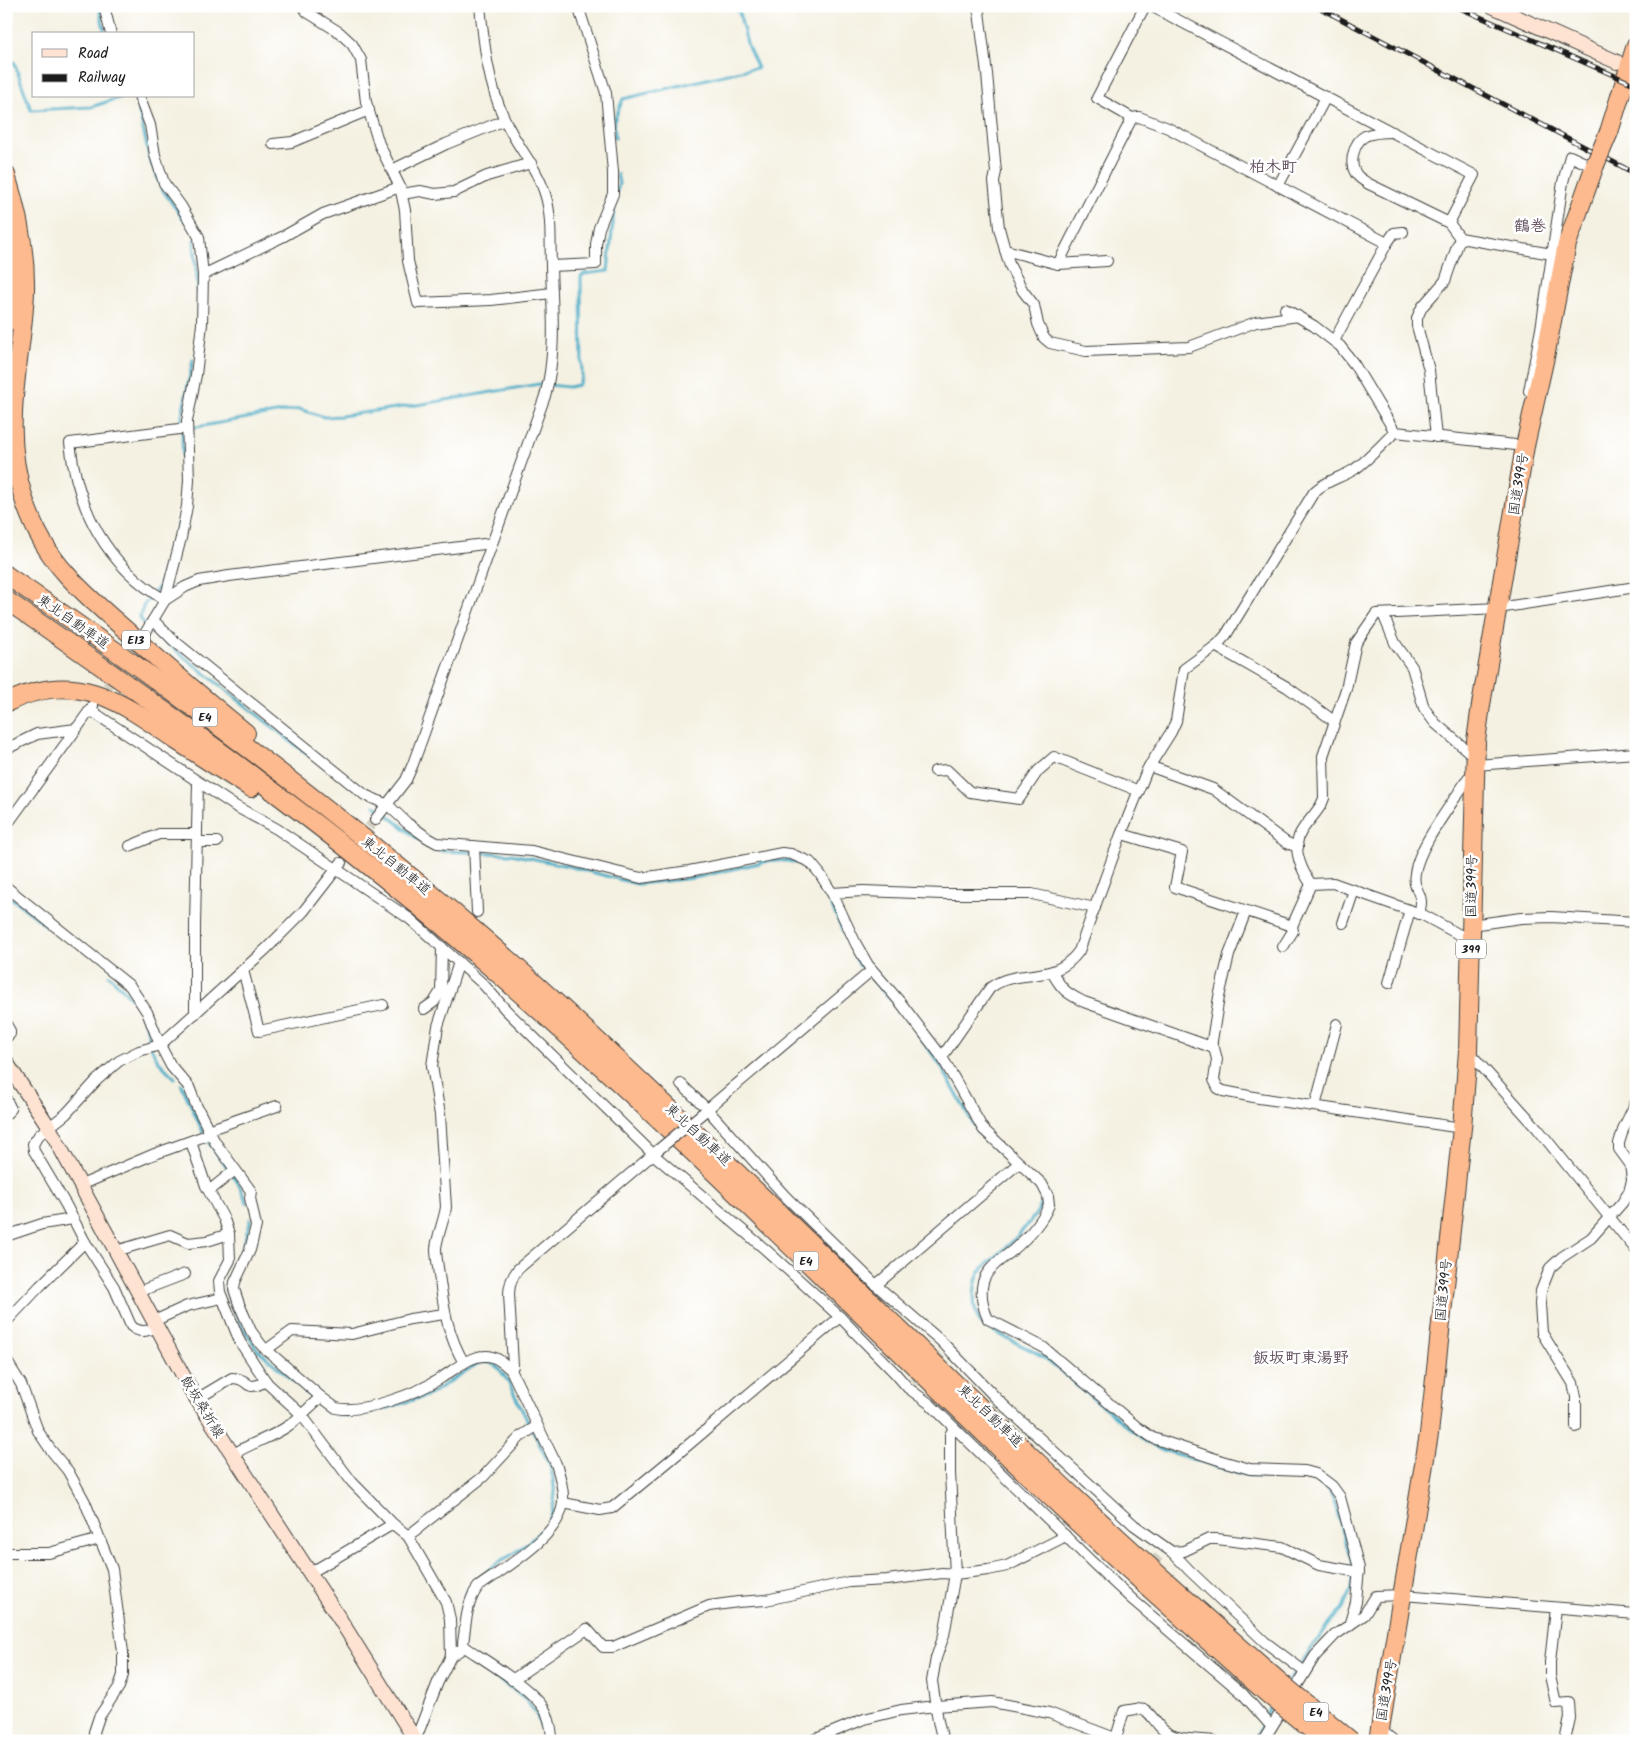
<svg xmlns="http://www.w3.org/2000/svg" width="1642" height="1747" viewBox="0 0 1642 1747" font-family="Kalam,'Klee One',sans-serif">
<rect width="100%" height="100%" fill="#fff"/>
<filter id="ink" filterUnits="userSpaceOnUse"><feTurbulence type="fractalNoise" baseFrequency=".02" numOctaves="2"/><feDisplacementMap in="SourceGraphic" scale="10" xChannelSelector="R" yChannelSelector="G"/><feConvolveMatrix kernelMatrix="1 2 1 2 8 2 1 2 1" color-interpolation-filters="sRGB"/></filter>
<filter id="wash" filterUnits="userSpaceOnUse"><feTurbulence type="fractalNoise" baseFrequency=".0096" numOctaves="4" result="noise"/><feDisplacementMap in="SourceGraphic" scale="20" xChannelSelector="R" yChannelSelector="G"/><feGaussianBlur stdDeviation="1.12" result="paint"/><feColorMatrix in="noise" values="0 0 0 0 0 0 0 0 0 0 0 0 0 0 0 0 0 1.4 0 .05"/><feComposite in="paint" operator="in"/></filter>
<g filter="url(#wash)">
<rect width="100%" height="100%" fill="#f4f1e2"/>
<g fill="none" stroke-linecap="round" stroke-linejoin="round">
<g stroke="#48adc7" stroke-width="3">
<path d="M99,6L105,34"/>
<path d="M6,64L14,62L31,110L91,107L125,96"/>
<path d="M139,111L150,160L162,189L185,221"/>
<path d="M615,138L614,121L623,99L749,69L758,68L748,47L739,12L730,6"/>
<path d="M617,174L619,183L617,192"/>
<path d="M194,240L198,291"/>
<path d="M191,428L299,409L324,417L341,416L423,404L539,384L569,387L578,385L582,378L581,277L584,274L608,271L615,201"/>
<path d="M183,497L182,415L193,360"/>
<path d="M179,523L159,587L144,605L140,615L141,620L159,637L308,755"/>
<path d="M375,805L428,847L443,851L511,854L568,866L637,884L694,878L772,860L788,861L799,863L817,879L828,898L859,965L898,1008"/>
<path d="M6,894L51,929"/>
<path d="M109,975L134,1001"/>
<path d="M144,1017C148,1028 148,1039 152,1049C156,1061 166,1069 175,1078"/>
<path d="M920,1037L941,1066L977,1131L1041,1192"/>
<path d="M181,1084L206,1139L231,1172L238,1183L247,1203"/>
<path d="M1043,1198C1042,1213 1009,1245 997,1256C991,1261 984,1266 980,1272C973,1283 972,1308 979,1320C985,1330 1029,1348 1042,1356C1054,1364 1066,1375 1077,1385C1101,1404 1124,1424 1148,1443L1163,1450L1238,1473L1252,1476L1307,1478L1315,1481L1326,1488L1333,1498L1353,1566L1351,1589L1343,1608L1327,1627L1288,1681"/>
<path d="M250,1219V1223L242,1249L226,1284L229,1297L241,1325L257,1349L325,1409L339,1415L351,1416L390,1407L429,1395L480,1362C494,1360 500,1369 507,1380L551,1467L555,1493L552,1514L546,1526L529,1542L515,1553L497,1563L476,1581L467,1591L461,1621"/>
<path d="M457,1649L460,1630"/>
<path d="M460,1653L525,1698L537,1716L544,1734L543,1741"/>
<path d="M1255,1741L1266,1714L1272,1705"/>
</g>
</g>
</g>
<g filter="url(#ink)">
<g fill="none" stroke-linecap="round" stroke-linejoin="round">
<g stroke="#d4d1c4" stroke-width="10" stroke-dasharray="10 5" stroke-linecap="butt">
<path d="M98,699L142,638"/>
<path d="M341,863L375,820"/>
<path d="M914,1383L942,1354"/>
<path d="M1133,1587L1160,1555"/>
</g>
<defs>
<g id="street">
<path d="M104,6L111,34"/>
<path d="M303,6L307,12L339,32L352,44L361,60L366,102L379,144L400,187L405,210L408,261L418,303L491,300L552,293"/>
<path d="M976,6L979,12L987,74L996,172L994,181L999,228L1005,250L1010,266L1023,291L1034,305L1038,324L1044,338L1050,343L1086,351L1189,347L1256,322L1298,316"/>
<path d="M1151,6L1474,175L1449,223"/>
<path d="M139,96L150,125L155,155L164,183L181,206L199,237L203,275L202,324L196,375L187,421L189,480L187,506L181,538L165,600C107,566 77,509 70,443L187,428"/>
<path d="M1132,118L1097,98L1145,6"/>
<path d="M1393,132C1384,132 1374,132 1365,136C1354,142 1349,162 1355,172C1357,177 1363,180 1367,183L1445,221L1449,223L1460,238L1552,254"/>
<path d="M273,144L292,142L369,110"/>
<path d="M392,170L446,144L505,120"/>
<path d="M1278,186L1326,97"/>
<path d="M402,194L420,191L435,194L454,192L487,176L531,163"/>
<path d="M1005,250L1058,264L1107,261"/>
<path d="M1058,264L1132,118L1139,117L1168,128L1387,243"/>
<path d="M551,266L596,264V244L599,228L613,194V172L606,93L578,6"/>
<path d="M203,275L284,236L323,214L400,187"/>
<path d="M1285,309L1314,326L1340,346L1354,364L1395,432L1525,446"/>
<path d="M1334,341L1387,243L1394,233L1403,232"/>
<path d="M1529,391L1541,329L1563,182L1570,156L1594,167"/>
<path d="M1436,437L1429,370L1417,326V318L1422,307L1445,281L1460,238"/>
<path d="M1383,614L1395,643L1412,667L1424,708L1435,723L1469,752L1476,754"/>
<path d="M153,620L173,640L365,795L388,805L407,823L428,838L437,843L532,851L641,878L689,871L782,853L791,854L810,862L820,874L832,893L856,944L868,965L900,1002L942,1057L983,1129L1042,1184L1048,1196L1049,1205C1042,1222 1026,1239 1012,1251C1002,1259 987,1268 983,1282C980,1294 983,1308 988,1319L1043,1347L1137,1427L1153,1438L1222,1461L1250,1469L1305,1471L1316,1474L1332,1486L1340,1497L1359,1568L1356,1602L1349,1626"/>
<path d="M144,635L165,600L185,587L199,581L229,576L492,543"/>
<path d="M1215,646L1287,687L1334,721"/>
<path d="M90,710L235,806L277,829L410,919L483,984L506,1010L654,1155L766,1250L840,1317L895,1373L908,1388L930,1404L1093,1563L1134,1601L1242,1693L1271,1726"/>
<path d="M6,749L37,734L76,729"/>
<path d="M1476,765L1636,753"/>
<path d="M1149,766L1213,789L1287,843L1298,847"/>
<path d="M935,771L947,770L970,792L1019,799L1038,771L1054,757L1139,791"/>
<path d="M375,820L406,780L413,764L545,396C557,353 552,309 551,265C550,242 552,218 546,197C538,168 517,147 505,120C488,84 484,45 480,6"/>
<path d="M6,826L93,706"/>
<path d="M1122,834L1182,852L1175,887L1292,926L1311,884L1333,883L1423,915L1471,941"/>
<path d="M197,842H217"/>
<path d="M130,846L159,834H197"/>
<path d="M474,846L477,912"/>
<path d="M1311,884C1302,871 1293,851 1299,836C1304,824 1316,815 1322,803L1324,798L1323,756L1346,689L1356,643L1376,614L1498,608L1636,587"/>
<path d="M6,887L130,986L147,1012L160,1045L171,1066L189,1087L196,1105L215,1142L251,1191L250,1198L256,1226L250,1250L235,1282L234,1289L239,1304L251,1331L262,1346L321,1397L336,1408C363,1414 418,1393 441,1378C454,1370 469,1356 485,1356C495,1355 504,1363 511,1370L556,1464C560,1476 564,1490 563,1502C561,1536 504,1568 478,1587C466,1603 466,1624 463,1643L465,1647"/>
<path d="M832,893L863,891L943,894H1032L1095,908"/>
<path d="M1419,914C1420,910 1421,906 1421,902C1421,892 1412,887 1415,873C1419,845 1453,803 1468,778L1475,774"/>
<path d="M1343,923L1354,890"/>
<path d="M1471,925L1521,918L1551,917L1636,922"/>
<path d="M1283,947L1293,931L1292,926"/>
<path d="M459,962L438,1026L432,1066L440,1115L446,1207C444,1221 438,1233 436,1248C436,1257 438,1266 439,1275C444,1308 447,1334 464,1363"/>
<path d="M243,970L259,1031L383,1005"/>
<path d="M1052,972C1062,990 1066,993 1084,1002L1214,1048L1217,1059L1214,1080L1218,1088L1223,1091L1259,1098L1462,1128"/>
<path d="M1389,983L1410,910"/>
<path d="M424,1009L434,1002L441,991L442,947"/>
<path d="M195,1014V926L198,782"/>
<path d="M6,1024L10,1031V1034L6,1038"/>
<path d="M1211,1047L1219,997L1229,955L1246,911"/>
<path d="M1468,1051L1537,1128L1636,1250"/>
<path d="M942,1057L990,988C1018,966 1053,987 1079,951L1120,837L1147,770L1171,732L1176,721L1184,669L1217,645L1226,635L1314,492C1326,480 1341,478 1355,469C1369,459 1382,444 1395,432"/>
<path d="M681,1084L707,1109L785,1196L876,1285L941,1341L998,1400L1134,1525L1172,1552L1189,1570L1265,1642L1305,1672"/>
<path d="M6,1099L11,1109L6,1114"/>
<path d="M1315,1106L1337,1024"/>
<path d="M704,1112L872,970"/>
<path d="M208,1130L277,1106"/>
<path d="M191,1142L206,1186L224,1219L229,1234L230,1260L219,1281L220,1292L240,1342L267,1383L301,1414L352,1482L393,1524L408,1536L446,1602L450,1619L451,1656"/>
<path d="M81,1185L152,1155L210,1134"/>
<path d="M209,1191L235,1170"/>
<path d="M6,1236L42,1224L73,1219"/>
<path d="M116,1251L170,1235L188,1243L207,1241L229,1234"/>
<path d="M876,1285L1019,1163"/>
<path d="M138,1292L185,1274"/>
<path d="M154,1321L187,1306L222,1298"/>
<path d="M6,1322L40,1286L85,1242"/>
<path d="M157,1327C148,1331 140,1334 131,1326L114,1287L85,1242L66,1205L34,1151L33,1144L39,1135L66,1114L97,1080L119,1061L139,1051L160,1045L266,949L303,912L341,863"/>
<path d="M266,1350L292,1331L352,1334L410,1319L444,1314"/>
<path d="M6,1360L21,1384L38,1431L50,1449L68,1471L85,1502L112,1569L123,1652V1675L119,1687L99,1717L94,1732L95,1741"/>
<path d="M511,1370L513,1366L509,1294C509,1284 512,1277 518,1269L657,1151"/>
<path d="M197,1399L232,1378C252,1378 243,1394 266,1381"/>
<path d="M1576,1427V1397L1573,1383L1542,1333L1540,1304L1541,1291L1550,1268L1562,1257L1591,1238L1622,1203L1629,1192L1632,1180L1630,1164L1619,1149V1143L1624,1127L1636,1102"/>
<path d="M232,1455C250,1443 271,1438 288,1426C298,1420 311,1405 321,1397"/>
<path d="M563,1503L600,1510L612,1508L668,1462L840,1317"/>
<path d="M408,1536L483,1477L521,1436L537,1426"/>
<path d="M1172,1552L1184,1551L1209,1539H1217L1282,1547L1319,1565L1359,1572"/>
<path d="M6,1553H49L100,1539"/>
<path d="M310,1573L393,1524"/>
<path d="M1556,1608L1550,1662V1676L1556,1703L1569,1702L1570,1718L1565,1741"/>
<path d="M465,1647C487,1662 536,1690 547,1714C550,1722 552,1732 552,1741"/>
<path d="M512,1680L587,1629L603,1647H613L709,1606L738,1602L766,1600L849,1582L887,1580L942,1573L955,1574L988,1570L1007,1566L1060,1539L1065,1535"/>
<path d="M1380,1729L1394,1741"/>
<path d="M415,1741L438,1682L451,1656L465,1647"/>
<path d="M811,1741L864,1719L901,1710L936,1706L992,1702L1049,1713L1115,1738"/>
<path d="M943,1741L938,1721L932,1681L936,1658L944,1635L955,1574L950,1473V1435L954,1428"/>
<path d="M1115,1741L1124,1711L1136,1709L1145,1710C1152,1715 1155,1722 1161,1728C1172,1741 1198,1739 1214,1741"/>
<path d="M1263,1741L1315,1656L1335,1635L1364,1615L1376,1596L1403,1595L1636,1614"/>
</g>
<g id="secondary">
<path d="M1492,6L1617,62"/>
<path d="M6,1062L49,1127L192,1392L341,1621L416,1741"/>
</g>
<g id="highway">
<path d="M1609,132L1636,45"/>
<path d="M6,175C18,213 26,250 25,290C24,332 14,373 13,414C10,472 28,532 67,575C86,596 107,614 128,632C166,667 206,700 246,733"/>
<path d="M6,243L9,275L6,323"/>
<path d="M6,575C201,707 389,850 562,1008C736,1167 901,1334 1072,1495C1140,1559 1210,1621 1281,1683"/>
<path d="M6,600C175,716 341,836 495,971C689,1141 870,1326 1057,1503C1126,1569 1198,1632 1269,1695"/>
<path d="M6,703C76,668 120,701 177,741C202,757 226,773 251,788"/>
<path d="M1378,1741L1429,1434L1462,1128L1468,1051L1476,741L1481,705L1525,446L1545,357L1567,244L1595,165"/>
</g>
</defs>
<use href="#street" stroke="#3c3c3a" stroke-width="12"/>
<use href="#secondary" stroke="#3c3c3a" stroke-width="16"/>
<use href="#highway" stroke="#3c3c3a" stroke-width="20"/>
<use href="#street" stroke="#fff" stroke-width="10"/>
<use href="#secondary" stroke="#fee3d2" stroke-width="14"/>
<use href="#highway" stroke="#fcba8e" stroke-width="18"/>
<defs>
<g id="rail">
<path d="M1316,6L1636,174"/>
<path d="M1455,6L1636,85"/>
</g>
</defs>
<use href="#rail" stroke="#1c1c1c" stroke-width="5"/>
<use href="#rail" stroke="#fff" stroke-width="3" stroke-dasharray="9" stroke-linecap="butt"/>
<defs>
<path id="street-bridge" d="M658,1150L704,1112"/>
<g id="highway-bridge">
<path d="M1595,165L1609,132"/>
<path d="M1281,1683L1351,1741"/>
<path d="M1269,1695L1325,1741"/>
</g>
</defs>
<use href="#street-bridge" stroke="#3c3c3a" stroke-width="12" stroke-linecap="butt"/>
<use href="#highway-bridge" stroke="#3c3c3a" stroke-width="20" stroke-linecap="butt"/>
<use href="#street-bridge" stroke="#fff" stroke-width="10"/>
<use href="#highway-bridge" stroke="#fcba8e" stroke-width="18"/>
</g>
</g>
<g text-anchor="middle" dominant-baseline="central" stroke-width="5" stroke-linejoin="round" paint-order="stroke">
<g fill="#fff" stroke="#606060" stroke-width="1">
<rect x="122" y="630.5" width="28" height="19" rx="4"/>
<rect x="192.5" y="707.5" width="25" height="19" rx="4"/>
<rect x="1456" y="939.5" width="30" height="19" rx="4"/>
<rect x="793.5" y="1251.5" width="25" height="19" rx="4"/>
<rect x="1303.5" y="1702.5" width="25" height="19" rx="4"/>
</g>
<g font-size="12" font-weight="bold" fill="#1c1c1c">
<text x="136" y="640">E13</text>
<text x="205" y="717">E4</text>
<text x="1471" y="949">399</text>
<text x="806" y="1261">E4</text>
<text x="1316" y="1712">E4</text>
</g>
<g font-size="14" fill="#1c1c1c" stroke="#fff">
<text transform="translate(1519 484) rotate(-81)">国道399号</text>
<text transform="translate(73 622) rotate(35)">東北自動車道</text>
<text transform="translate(396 866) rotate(39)">東北自動車道</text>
<text transform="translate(1472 886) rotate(-89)">国道399号</text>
<text transform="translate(698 1135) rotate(43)">東北自動車道</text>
<text transform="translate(1444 1290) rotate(-84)">国道399号</text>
<text transform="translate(202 1407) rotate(59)">飯坂桑折線</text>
<text transform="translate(990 1416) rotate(44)">東北自動車道</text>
<text transform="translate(1387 1690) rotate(-80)">国道399号</text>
</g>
<g font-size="16" font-weight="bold" fill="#614f5d" stroke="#fff">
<text x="1273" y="167">柏木町</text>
<text x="1530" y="226">鶴巻</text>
<text x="1301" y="1358">飯坂町東湯野</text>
</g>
</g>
<rect width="1642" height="1747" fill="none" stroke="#fff" stroke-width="25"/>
<rect x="32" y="32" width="162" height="65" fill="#ffffff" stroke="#a4a4a4"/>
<rect x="42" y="49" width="25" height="8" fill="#fee3d2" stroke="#a4a4a4"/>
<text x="78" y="58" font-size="15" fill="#1c1c1c">Road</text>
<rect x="42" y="74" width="25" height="8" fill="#1c1c1c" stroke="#a4a4a4"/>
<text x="78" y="82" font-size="15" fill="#1c1c1c">Railway</text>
</svg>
